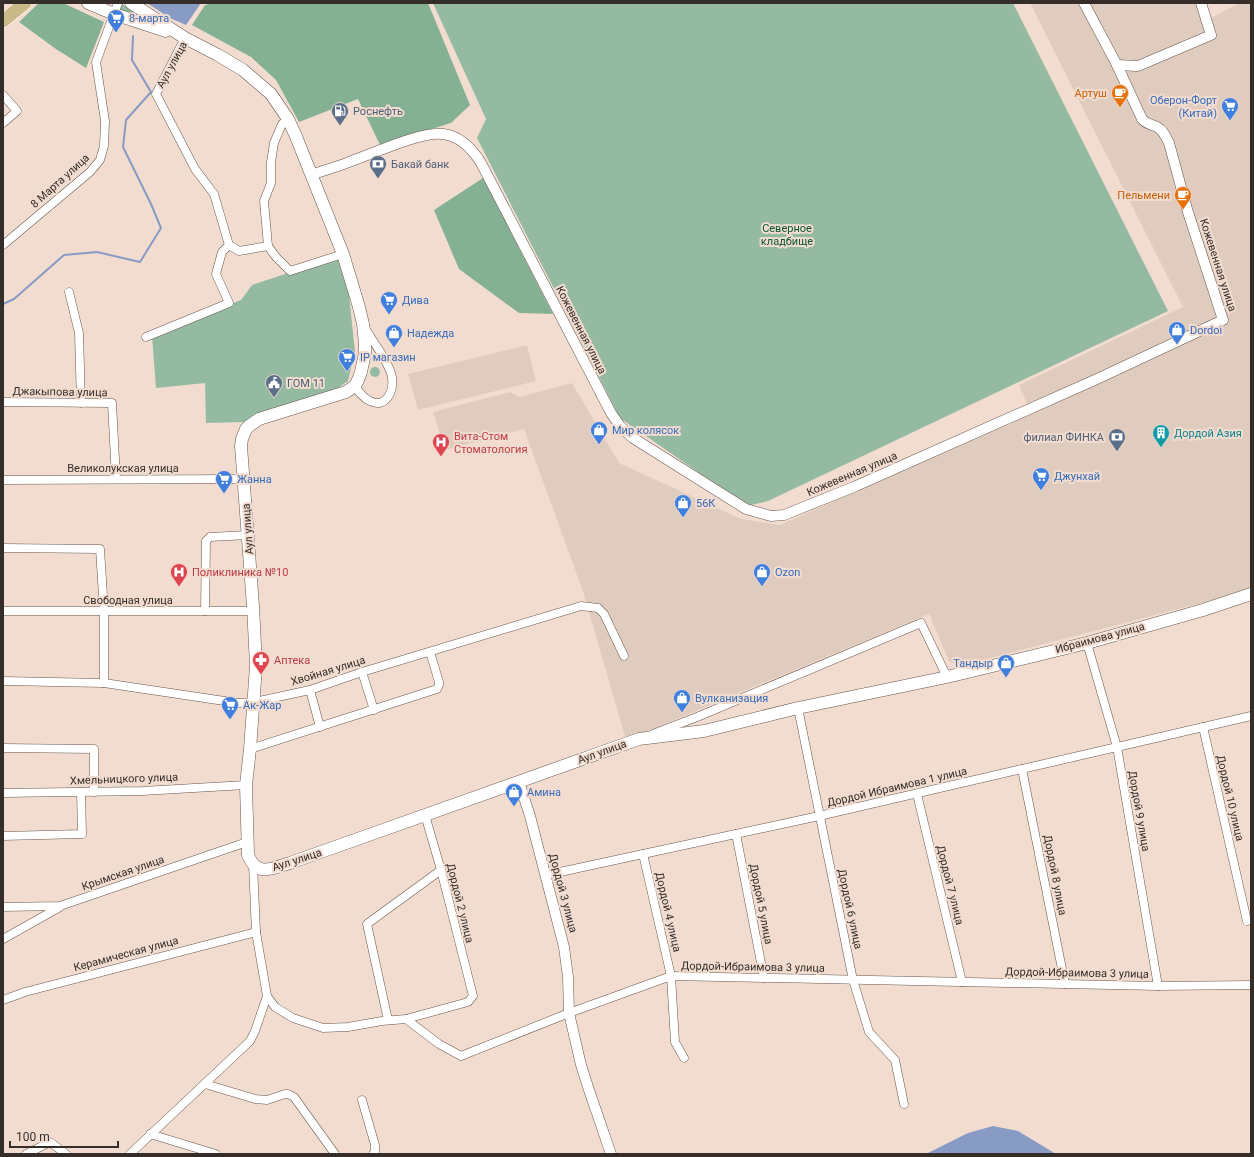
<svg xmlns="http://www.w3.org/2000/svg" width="1254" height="1157" viewBox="0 0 1254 1157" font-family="Roboto,sans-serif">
<rect width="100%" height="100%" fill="#f2dcd0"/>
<g fill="#e0ccbe">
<path d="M1030,3H1199L1207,20L1240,3H1251V590L959,666L949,661L929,614L626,740L583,591L524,429L445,450L433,412L510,392L519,397L572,383L619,463L741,519L780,525L1032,414L1019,385L1183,307Z"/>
<path d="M527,345L536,381L418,410L408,374Z"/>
</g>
<g fill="#94bba1">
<path d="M433,3H1013L1168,311L768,501L747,506L620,418L477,138L486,119Z"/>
<path d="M122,4L145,19L119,10Z"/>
<path d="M337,257L349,294L354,343L355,351L348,381L338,388L316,397L260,412L246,422L206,423L205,383L156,388L152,336L241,300L252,285Z"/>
<circle cx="375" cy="372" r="5"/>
</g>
<g fill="#84b193">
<path d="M39,3H63L104,22L86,68L56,49L19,22Z"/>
<path d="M214,3H428L470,105L451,123L380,145L358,99L299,122L276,80L251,57L192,25L205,5Z"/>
<path d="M483,178L553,314L519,313L459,269L434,210Z"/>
</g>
<g fill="#879bc4">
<path d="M147,3H201L186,25L170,18Z"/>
<path d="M993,1126L1018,1131L1056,1154H926L968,1133Z"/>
</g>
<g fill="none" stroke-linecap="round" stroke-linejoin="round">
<path stroke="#879bc4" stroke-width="2" d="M3,304L14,299L64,255L97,252L140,262L161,228L151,204L123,147L126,120L151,92L132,60L133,36"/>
<defs>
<g id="minor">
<path d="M185,38L156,94L195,169L214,194L229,245L239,251L268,246L276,257L290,271L343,254"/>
<path d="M3,95L17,111L3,123"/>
<path d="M3,245L90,172L100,160L104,146L105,121L96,62L118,3"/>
<path d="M268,246L264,201L271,183V162L274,143L282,124L288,119"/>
<path d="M69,292L79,333L81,403"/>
<path d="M146,337L229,303L216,274L222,252L229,245"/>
<path d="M355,386C359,392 363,398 370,401C386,409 394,391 392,377C389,362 373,342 365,328"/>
<path d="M3,402L112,403L116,479"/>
<path d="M3,480L244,479"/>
<path d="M3,548L100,549L104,611V683"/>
<path d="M3,611H253"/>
<path d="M205,611L206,541L210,537L248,535"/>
<path d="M1087,643L1117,747L1158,986"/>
<path d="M362,672L374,710"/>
<path d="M3,681L104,683L238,703L254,702L310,690L362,672L581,606L598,608L604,614L624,656"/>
<path d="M310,690L320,727"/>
<path d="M798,708L853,980L869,1032L895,1060L904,1104"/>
<path d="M1203,727L1247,921"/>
<path d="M653,734L697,717L921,623L947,677"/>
<path d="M3,748L94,749V792"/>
<path d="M250,749L437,689L439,685V682L430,652"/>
<path d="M1022,769L1065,984"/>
<path d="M3,793L142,791L246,785"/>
<path d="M917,794L962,982"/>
<path d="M736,834L764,978"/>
<path d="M3,836L82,834L81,792"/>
<path d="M643,854L671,976L675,1042L684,1058"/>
<path d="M546,875L819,816L1251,716"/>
<path d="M3,907L60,906L247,842"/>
<path d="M3,939L60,907"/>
<path d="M267,996L275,1007L293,1018L323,1028L348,1027L382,1021L406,1019L439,1044L461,1056L569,1013L671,976L1158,986L1251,985"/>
<path d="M3,1000L25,992L256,932"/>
<path d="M406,1019L468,1002L473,996L441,870L425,815"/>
<path d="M388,1020L367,924L441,870"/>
<path d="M205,1084L255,1099L267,1100L285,1094H288L294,1097L335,1154"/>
<path d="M362,1100L375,1145V1152L373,1154"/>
<path d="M150,1134L216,1154"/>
<path d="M26,1154L50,1142L66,1154"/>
<path d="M130,1154L250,1041L255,1031L267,996L256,932L253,864"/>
</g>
<g id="tertiary">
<path d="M1117,65L1138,66L1211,35L1201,3"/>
<path d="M311,175C324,170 337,167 349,162C372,154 421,131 443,134C460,136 473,150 481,163L611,413L620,426L633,438L746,509L771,516L784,515L856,486L1097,379L1223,320L1187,209L1169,143C1166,137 1163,130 1157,127C1151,124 1146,124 1142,119L1117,65L1084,3"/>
<path d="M519,782L530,816L564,947L568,977L569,1013L581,1065L589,1090L611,1154"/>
</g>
<g id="secondary">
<path d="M88,3L114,14L166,31"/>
<path d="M131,3L185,38L218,55L243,70L271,94L288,119L295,134L343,254L359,307L363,324L365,344V353L361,372L358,380L355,386L346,392L259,419L249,426L246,429L242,439L241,446L253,606L256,666L250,749L246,785L248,855C257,878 273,868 290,863L639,739L704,731L798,708L947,677L1087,643L1203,610L1251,594"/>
</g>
<path id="primary" d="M3,21L25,3"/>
</defs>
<use href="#minor" stroke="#68564c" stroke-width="9"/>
<use href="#tertiary" stroke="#68564c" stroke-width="11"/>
<use href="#secondary" stroke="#68564c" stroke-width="13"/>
<use href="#primary" stroke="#fff" stroke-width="14"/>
<use href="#minor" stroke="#fff" stroke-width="8"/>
<use href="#tertiary" stroke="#fff" stroke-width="10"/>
<use href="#secondary" stroke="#fff" stroke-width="12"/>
<use href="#primary" stroke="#cbb988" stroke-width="13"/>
</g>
<defs>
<symbol id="supermarket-pin" viewBox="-11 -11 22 30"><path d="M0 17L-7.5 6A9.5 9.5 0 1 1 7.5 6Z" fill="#3f7fe0" stroke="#f2dcd0"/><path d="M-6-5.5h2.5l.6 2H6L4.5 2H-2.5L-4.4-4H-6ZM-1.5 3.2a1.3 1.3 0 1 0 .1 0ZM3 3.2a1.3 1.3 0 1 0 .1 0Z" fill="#fff"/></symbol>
<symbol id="cafe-pin" viewBox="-11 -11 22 30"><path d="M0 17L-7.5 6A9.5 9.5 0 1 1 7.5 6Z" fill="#e8710a" stroke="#f2dcd0"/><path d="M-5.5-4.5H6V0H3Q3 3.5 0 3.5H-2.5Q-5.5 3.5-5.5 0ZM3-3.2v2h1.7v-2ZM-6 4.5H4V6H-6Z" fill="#fff"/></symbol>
<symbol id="fuel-pin" viewBox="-11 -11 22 30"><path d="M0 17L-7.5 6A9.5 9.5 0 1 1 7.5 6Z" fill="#5c6f8a" stroke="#f2dcd0"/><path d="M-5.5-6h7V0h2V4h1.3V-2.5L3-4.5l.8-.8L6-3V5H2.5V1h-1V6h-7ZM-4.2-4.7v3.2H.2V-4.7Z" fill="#fff"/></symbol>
<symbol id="bank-pin" viewBox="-11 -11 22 30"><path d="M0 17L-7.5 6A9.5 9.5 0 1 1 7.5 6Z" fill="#5c6f8a" stroke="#f2dcd0"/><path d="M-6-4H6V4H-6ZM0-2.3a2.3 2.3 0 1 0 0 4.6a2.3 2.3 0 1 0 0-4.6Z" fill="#fff"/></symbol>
<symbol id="shop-pin" viewBox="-11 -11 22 30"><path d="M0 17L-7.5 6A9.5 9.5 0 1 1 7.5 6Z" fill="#3f7fe0" stroke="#f2dcd0"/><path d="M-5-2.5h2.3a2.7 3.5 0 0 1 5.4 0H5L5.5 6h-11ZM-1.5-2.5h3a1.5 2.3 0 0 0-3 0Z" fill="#fff"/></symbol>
<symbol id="civic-pin" viewBox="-11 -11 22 30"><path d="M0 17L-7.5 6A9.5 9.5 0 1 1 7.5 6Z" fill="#5c6f8a" stroke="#f2dcd0"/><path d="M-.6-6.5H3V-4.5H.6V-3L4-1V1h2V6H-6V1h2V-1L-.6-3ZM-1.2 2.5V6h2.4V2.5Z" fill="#fff"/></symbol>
<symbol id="building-pin" viewBox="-11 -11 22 30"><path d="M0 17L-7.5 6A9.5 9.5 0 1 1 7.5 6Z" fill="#0f9aa8" stroke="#f2dcd0"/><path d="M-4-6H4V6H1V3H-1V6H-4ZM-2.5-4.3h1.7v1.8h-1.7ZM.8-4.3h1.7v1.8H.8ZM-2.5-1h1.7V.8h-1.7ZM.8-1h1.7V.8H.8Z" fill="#fff"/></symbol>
<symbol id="hospital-pin" viewBox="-11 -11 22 30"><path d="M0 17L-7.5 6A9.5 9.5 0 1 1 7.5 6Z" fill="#e0444e" stroke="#f2dcd0"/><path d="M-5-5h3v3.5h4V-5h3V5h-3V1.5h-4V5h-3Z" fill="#fff"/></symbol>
<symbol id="pharmacy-pin" viewBox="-11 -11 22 30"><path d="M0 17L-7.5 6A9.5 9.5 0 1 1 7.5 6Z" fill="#e0444e" stroke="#f2dcd0"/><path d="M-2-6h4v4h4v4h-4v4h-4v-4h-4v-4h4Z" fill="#fff"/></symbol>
</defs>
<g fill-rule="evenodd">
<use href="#supermarket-pin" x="106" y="8" width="20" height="27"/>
<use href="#cafe-pin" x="1110" y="83" width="20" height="27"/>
<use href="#supermarket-pin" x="1220" y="96" width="20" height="27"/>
<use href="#fuel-pin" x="330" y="101" width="20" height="27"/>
<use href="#bank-pin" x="368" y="154" width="20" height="27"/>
<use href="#cafe-pin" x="1173" y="185" width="20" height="27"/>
<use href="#supermarket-pin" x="379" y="290" width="20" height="27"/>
<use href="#shop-pin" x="1167" y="320" width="20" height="27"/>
<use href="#shop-pin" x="384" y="323" width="20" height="27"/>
<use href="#supermarket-pin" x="337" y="347" width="20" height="27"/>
<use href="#civic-pin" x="264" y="373" width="20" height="27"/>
<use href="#shop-pin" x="589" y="420" width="20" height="27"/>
<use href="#building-pin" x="1151" y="423" width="20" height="27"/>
<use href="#bank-pin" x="1107" y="427" width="20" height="27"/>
<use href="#hospital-pin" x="431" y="432" width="20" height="27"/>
<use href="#supermarket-pin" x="1031" y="466" width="20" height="27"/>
<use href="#supermarket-pin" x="214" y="469" width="20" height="27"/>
<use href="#shop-pin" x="673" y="493" width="20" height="27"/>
<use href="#hospital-pin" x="169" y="562" width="20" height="27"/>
<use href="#shop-pin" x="752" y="562" width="20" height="27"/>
<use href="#pharmacy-pin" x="251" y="650" width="20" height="27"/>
<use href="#shop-pin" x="996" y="653" width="20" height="27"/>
<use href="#shop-pin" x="672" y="688" width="20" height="27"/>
<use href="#supermarket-pin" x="220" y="695" width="20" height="27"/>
<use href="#shop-pin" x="504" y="782" width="20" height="27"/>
</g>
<g text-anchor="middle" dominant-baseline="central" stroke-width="4" stroke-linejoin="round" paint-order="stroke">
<g font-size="11" fill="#366cbe" stroke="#f2dcd0" text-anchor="start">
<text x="129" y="18">8-марта</text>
<text x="1217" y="100" text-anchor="end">Оберон-Форт<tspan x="1217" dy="13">(Китай)</tspan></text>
<text x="402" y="300">Дива</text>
<text x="1190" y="330">Dordoi</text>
<text x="407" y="333">Надежда</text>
<text x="360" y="357">IP магазин</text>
<text x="612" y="430">Мир колясок</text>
<text x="1054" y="476">Джунхай</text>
<text x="237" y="479">Жанна</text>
<text x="696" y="503">56К</text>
<text x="775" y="572">Ozon</text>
<text x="993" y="663" text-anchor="end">Тандыр</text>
<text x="695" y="698">Вулканизация</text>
<text x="243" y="705">Ак-Жар</text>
<text x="527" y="792">Амина</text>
</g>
<g font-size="11" fill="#352d29" stroke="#f2dcd0">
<text transform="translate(172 65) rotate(-61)">Аул улица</text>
<text transform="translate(60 181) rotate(-42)">8 Марта улица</text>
<text transform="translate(1218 265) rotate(72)">Кожевенная улица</text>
<text transform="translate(581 330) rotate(63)">Кожевенная улица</text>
<text transform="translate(60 392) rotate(1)">Джакыпова улица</text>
<text x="123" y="468">Великолукская улица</text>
<text transform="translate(852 474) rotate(-23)">Кожевенная улица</text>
<text transform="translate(248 529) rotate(-94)">Аул улица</text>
<text x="128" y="600">Свободная улица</text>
<text transform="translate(1100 638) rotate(-15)">Ибраимова улица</text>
<text transform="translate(328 671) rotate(-17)">Хвойная улица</text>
<text transform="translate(602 752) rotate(-20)">Аул улица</text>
<text transform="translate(124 779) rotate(-2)">Хмельницкого улица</text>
<text transform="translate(897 787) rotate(-13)">Дордой Ибраимова 1 улица</text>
<text transform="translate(1230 798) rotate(77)">Дордой 10 улица</text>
<text transform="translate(1139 811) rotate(80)">Дордой 9 улица</text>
<text transform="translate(297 860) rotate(-18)">Аул улица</text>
<text transform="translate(123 873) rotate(-19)">Крымская улица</text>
<text transform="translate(1055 875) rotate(79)">Дордой 8 улица</text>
<text transform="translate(950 885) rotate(76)">Дордой 7 улица</text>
<text transform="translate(563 893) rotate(75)">Дордой 3 улица</text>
<text transform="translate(460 903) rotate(76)">Дордой 2 улица</text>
<text transform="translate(761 904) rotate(79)">Дордой 5 улица</text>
<text transform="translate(850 909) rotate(78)">Дордой 6 улица</text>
<text transform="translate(668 912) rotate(77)">Дордой 4 улица</text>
<text transform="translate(126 954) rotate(-15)">Керамическая улица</text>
<text transform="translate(753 967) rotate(1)">Дордой-Ибраимова 3 улица</text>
<text transform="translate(1077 973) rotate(1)">Дордой-Ибраимова 3 улица</text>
</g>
<g font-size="11" fill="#c56008" stroke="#f2dcd0" text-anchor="end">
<text x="1107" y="93">Артуш</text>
<text x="1170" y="195">Пельмени</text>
</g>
<g font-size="11" fill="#4e5e75" stroke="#f2dcd0" text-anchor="start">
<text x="353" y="111">Роснефть</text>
<text x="391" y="164">Бакай банк</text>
<text x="287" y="383">ГОМ 11</text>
<text x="1104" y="437" text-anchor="end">филиал ФИНКА</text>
</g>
<g font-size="11" fill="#065630" stroke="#f2dcd0">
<text x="787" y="228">Северное<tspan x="787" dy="13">кладбище</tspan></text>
</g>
<g font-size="11" fill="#0d838f" stroke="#f2dcd0" text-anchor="start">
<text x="1174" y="433">Дордой Азия</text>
</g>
<g font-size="11" fill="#be3a42" stroke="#f2dcd0" text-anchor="start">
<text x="454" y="436">Вита-Стом<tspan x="454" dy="13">Стоматология</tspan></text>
<text x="192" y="572">Поликлиника №10</text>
<text x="274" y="660">Аптека</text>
</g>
</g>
<rect width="1254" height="1157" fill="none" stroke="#352d29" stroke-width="8"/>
<path d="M10 1141v6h108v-6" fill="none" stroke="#352d29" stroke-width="2"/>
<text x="16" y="1141" font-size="12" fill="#352d29" stroke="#f2dcd0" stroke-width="3" paint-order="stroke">100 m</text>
</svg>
